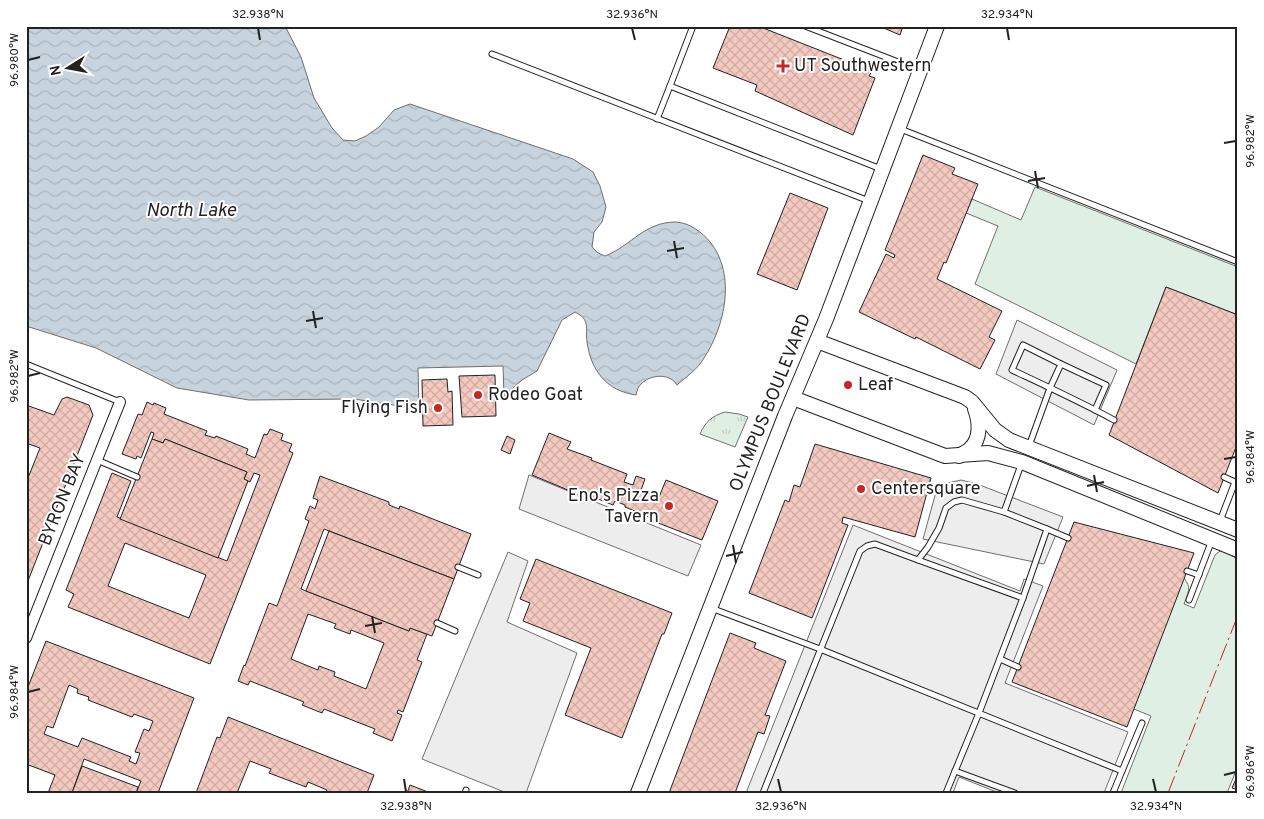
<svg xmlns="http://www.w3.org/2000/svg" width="1264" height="819" viewBox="0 0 1264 819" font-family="Overpass,sans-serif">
<defs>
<pattern id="park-tufts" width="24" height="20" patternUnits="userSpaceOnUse" patternTransform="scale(1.25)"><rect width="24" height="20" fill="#e0efe3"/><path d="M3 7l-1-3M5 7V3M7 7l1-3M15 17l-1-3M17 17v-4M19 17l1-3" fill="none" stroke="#c0cdc2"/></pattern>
<pattern id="water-waves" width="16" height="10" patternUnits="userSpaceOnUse" patternTransform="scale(1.25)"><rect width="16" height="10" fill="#c7d3dd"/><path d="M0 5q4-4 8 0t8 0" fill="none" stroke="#abb5bd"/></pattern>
<pattern id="building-cross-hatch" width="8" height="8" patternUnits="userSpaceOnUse" patternTransform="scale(1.25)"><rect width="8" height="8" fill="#f3c9c0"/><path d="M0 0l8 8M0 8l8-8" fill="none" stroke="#d0aca5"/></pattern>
</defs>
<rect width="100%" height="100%" fill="#fff"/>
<g fill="#e0efe3" stroke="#6f6f6f">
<path d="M1035,187L1238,267V315L1166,287L1136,364L975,284L998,226L966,213L972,199L1021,220Z"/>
<path d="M1220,551L1231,552L1232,556L1238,559V766L1227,793H1121L1151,716L1129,707L1182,576C1192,587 1189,590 1184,604L1194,608L1215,555Z"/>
</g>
<path fill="url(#park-tufts)" stroke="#6f6f6f" d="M725,412L739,414L748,417L735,447L700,434C705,422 712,416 725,412Z"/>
<g fill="#ededed" stroke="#6f6f6f">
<path d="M1017,320L1117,370L1094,425L996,374Z"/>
<path d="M529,475L701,545L688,576L519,509Z"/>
<path d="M961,480L977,484L1063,517L1044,564L923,539L936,492L948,483Z"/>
<path d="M853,525L1020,591L1024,579L1043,586L1005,683L1128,732L1104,793H999L959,777L953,793H746Z"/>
<path d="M508,552L528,561L507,622L577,653L526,793H507L422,759Z"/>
</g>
<path fill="url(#water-waves)" stroke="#6f6f6f" d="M26,26H285L301,57L314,98L332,128L343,140L355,141L366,136L379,127L394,110L410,104L573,159L593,172L600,186L606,207L602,222L594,232L592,247L598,253L605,256C631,246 644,222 676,222C690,223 702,232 711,243C736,276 725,326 704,358C698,369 686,377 677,385C670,373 651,374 641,384C638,386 637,391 636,395C607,391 591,371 587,342C585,328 591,320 575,312L562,320L537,371L522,380L504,396L503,366L418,368L419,409L354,399L249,400L177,388L96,348L26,326Z"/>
<g fill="url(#building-cross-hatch)" stroke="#222" fill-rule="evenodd">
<path d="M730,26H758L872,71L869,76L875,78L853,135L755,91L757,85L713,68Z"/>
<path d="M879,26H903L900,35Z"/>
<path d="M923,155L955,168L952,174L978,184L946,263L944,262L937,279L1002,311L989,337L995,340L980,369L916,337L915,339L859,312L886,254L894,258L895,255L885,250Z"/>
<path d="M790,193L828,208L797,290L757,274Z"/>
<path d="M1166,287L1238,315V442L1218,493L1109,435Z"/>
<path d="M495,375L496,416L462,417L459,376Z"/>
<path d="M447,379L448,392L452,391L453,425L423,426L422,380Z"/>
<path d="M67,397L89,405L93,415L26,586V483L40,448L26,443V405L54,415L62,399Z"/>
<path d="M147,402L153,405L154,403L166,408L164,414L207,431L205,435L215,438L216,436L248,449L246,454L255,458L264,434L267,435L270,429L283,434L281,440L292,444L289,451L293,453L210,664L68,607L74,594L66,590L112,473L131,481L117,517L227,561L260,475L254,473L250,482L244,479L247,472L165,439L163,443L152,439L154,433L151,432L141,458L137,456L136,459L122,454L138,414L142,415ZM125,543L206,575L189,618L108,586Z"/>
<path d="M549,433L571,442L567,449L592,458L591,460L627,474L624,482L633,485L636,476L645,479L641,490L659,497L666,480L718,501L702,540L653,521L654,519L625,507V505L615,501L613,505L576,490L575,493L532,475Z"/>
<path d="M507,436L515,440L510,454L501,450Z"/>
<path d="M152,439L163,443L165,439L247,472L244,479L248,481L218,558L120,519Z"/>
<path d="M815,444L931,478L915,537L843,517L842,523L848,525L812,618L749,593L785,500L789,502L794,485L800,487Z"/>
<path d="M320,476L389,502V505L399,509L400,506L471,534L454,579L324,529L301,589L409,631L410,628L427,634L417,660L422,662L403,712L398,710L397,713L402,715L392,741L373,733L375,729L324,709L322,713L302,705L304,702L250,681L248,685L238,681L244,665L245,666L269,603L277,606L309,521L305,519L310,506L315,509L318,500L313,498ZM308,614L336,624L334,628L350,634L351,630L384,643L366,689L334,676L335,672L319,666L318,670L291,659Z"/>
<path d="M1074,522L1194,553L1127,727L1012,682Z"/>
<path d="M329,531L454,579L432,636L410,628L409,631L306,591Z"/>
<path d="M536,559L672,613L664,634H662L622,738L565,715L591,648L523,621L530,603L520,599Z"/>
<path d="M730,633L756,643L754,648L786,661L765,715L770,716L764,734L758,732L735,793H669Z"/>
<path d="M46,641L194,698L158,793H136L141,781L84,759L72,793H48L55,775L26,764V692ZM69,685L78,689L77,693L89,697L88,700L132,717L134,714L153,721L149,731L144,729L135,752L140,753L136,764L129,761L131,757L82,738L78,747L44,734L47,726L53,728Z"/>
<path d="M228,717L374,775L367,793H326L327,790L308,782L306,787L269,773L271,769L250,761L237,793H196L217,737L220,738Z"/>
<path d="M82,766L138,787L136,793H72Z"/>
<path d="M1238,774V790L1232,788Z"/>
<path d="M410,785L428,792V793H407Z"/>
</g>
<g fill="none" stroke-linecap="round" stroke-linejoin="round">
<defs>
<g id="lane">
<path d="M693,26L670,86L881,169"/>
<path d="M805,26L919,70"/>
<path d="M492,54L869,201"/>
<path d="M657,119L670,86"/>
<path d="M898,128L1238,262"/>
<path d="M26,364L120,402"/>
<path d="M1061,364L1106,385L1095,410"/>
<path d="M1029,446L1050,388L1061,364L1023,345L1012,370C1046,386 1081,402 1114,420"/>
<path d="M97,460L137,477"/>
<path d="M1004,512L1022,462"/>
<path d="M1220,521L1235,482L1224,477"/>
<path d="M1047,529L1068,538"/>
<path d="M918,560L1023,598"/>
<path d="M458,567L478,575"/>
<path d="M1187,571L1199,575"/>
<path d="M1189,600L1212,540"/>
<path d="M711,608L820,649L1122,771L1142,723"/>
<path d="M437,623L455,631"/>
<path d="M1000,659L1018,667"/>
<path d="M955,771L1015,793"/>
<path d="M465,793L466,790"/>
<path d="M763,793L860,551L867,546L875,544L918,560L928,547L939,528L946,508L954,502L962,500L1004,512L1047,529L1023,598L979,713L946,793"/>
<path d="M1113,793L1122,771"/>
</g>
<path id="street" d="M26,638L120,402"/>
<g id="secondary">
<path d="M817,341L965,397L972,402L995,430L1009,440L1238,530"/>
<path d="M793,398L945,456L988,453L1022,462L1238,550"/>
<path d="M959,456C962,454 967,452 970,449C981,439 980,422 975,409"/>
<path d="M638,793L785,416L826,319L937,26"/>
</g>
</defs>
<use href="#lane" stroke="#222" stroke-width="7"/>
<use href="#street" stroke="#222" stroke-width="12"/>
<use href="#secondary" stroke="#222" stroke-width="16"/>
<use href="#lane" stroke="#fff" stroke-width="5"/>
<use href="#street" stroke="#fff" stroke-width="10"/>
<use href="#secondary" stroke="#fff" stroke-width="14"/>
<path stroke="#c62828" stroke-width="1" stroke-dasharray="18 4 2.5 4" stroke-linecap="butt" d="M1168,793L1238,615"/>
</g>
<path fill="none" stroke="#222" stroke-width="2" d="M258,28L260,40M632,28L635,40M1007,28L1009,40M28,60L40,57M1224,143L1236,141M1035,171L1038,188M1028,181L1045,178M674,241L677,258M667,251L684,248M313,311L316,328M306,321L323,318M28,376L40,373M1224,459L1236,457M1094,475L1097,492M1087,486L1104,482M733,545L736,563M726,556L743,552M372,616L375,633M365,626L382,623M28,692L40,689M1224,775L1236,772M404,779L406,792M778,779L781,792M1153,779L1156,792"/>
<g fill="#c62828" stroke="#fff" stroke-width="2">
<path d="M780.5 58.5h5v5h5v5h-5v5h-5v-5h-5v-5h5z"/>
<circle cx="848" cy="385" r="5"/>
<circle cx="478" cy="395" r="5"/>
<circle cx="438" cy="408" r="5"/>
<circle cx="861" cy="489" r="5"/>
<circle cx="669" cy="506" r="5"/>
</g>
<g text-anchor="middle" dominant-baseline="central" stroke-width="4" stroke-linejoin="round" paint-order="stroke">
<g font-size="18" fill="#222" stroke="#fff" text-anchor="start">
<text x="794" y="66">UT Southwestern</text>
<text x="858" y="385">Leaf</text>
<text x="488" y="395">Rodeo Goat</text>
<text x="428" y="408" text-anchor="end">Flying Fish</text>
<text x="871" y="489">Centersquare</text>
<text x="659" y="496" text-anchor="end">Eno's Pizza<tspan x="659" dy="21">Tavern</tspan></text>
</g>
<g font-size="18" fill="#222" stroke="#fff">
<text transform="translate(771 403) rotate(-68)">OLYMPUS BOULEVARD</text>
<text transform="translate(63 500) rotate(-68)">BYRON BAY</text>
</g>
<g font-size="19" font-style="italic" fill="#222" stroke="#fff">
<text x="191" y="211">North Lake</text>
</g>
</g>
<rect width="1264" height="819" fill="none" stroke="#ffffff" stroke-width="55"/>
<g transform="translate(68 68) rotate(259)" stroke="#ffffff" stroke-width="4" paint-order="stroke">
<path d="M0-4L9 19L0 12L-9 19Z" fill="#222222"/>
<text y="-8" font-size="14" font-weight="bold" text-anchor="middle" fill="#222222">N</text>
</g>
<rect x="28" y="28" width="1208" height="764" fill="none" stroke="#222" stroke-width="2"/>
<g font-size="12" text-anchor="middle" fill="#222">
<text x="258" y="18">32.938°N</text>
<text x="632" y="18">32.936°N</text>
<text x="1007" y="18">32.934°N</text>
<text transform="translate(14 60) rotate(-90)" y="4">96.980°W</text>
<text transform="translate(1250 141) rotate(-90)" y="4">96.982°W</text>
<text transform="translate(14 376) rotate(-90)" y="4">96.982°W</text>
<text transform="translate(1250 457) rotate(-90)" y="4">96.984°W</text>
<text transform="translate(14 692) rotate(-90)" y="4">96.984°W</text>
<text transform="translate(1250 772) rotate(-90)" y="4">96.986°W</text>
<text x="406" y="810">32.938°N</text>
<text x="781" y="810">32.936°N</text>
<text x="1156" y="810">32.934°N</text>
</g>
</svg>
